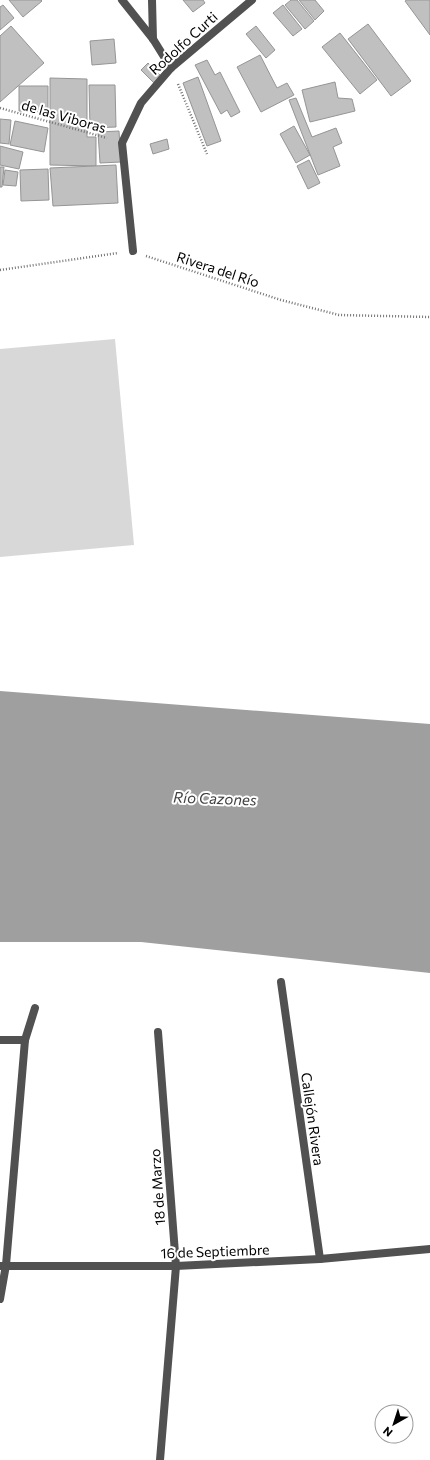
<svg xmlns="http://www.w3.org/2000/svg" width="430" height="1460" viewBox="0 0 430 1460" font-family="Commissioner,sans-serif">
<rect width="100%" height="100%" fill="#fff"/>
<path fill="#d8d8d8" d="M115,339L134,545L0,557V349Z"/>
<path fill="#9f9f9f" d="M0,691L430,724V973L141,942H0Z"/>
<g fill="#c0c0c0" stroke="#959595">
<path d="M9,0H41L42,1L23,17Z"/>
<path d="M183,0H203L205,3L193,12Z"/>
<path d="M291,0H297L314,21L305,29L285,5Z"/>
<path d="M299,0H315L324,11L315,20Z"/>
<path d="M407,0H430V35L405,1Z"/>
<path d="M3,5L14,18L0,30V7Z"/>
<path d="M283,5L302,29L293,36L273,13Z"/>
<path d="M368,24L411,81L391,96L348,39Z"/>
<path d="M11,26L44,63L0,102V36Z"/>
<path d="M256,26L275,50L266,58L246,34Z"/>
<path d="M340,33L377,80L360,94L322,47Z"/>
<path d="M114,39L116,63L92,65L90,41Z"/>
<path d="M260,55L277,88L287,83L294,95L261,112L237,67Z"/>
<path d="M207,60L215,75L220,72L240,112L231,117L227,110L221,114L195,65Z"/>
<path d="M148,63L161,76L154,83L141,70Z"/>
<path d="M198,77L221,141L207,146L183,83Z"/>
<path d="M50,78L87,79V137H96V166L50,165Z"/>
<path d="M335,82L338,98L352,99L355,111L310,122L302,90Z"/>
<path d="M89,85H115L116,127L90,128Z"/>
<path d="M19,86H48V112L19,111Z"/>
<path d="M296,98L312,137L336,128L342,143L333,147L340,166L318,175L289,100Z"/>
<path d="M0,119L11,120L9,144L0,143Z"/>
<path d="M15,121L48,128L44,152L10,145Z"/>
<path d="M294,126L310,155L296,163L280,134Z"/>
<path d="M119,131L121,162L100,163L98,132Z"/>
<path d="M167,139L169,149L153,154L150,144Z"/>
<path d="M0,146L23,152L19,169L0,165Z"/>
<path d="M309,160L320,183L308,189L297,166Z"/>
<path d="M116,165L118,203L53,206L50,168Z"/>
<path d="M0,167H4L2,187H0Z"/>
<path d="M48,169L49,200L21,201L20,170Z"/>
<path d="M5,170L18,172L16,186L3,185Z"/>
</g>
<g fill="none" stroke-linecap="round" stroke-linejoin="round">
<g stroke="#737373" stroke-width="2.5" stroke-dasharray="1 2" stroke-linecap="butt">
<path d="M178,84L207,154"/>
<path d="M0,108L107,138"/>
<path d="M146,256L281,300L339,315L430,317"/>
<path d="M0,270L118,253"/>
</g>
<g stroke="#515151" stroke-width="8">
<path d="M122,0L153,39L171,68"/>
<path d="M152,0L153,39"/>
<path d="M133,251L122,143L141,103L171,68L252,0"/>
<path d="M281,982L320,1259"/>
<path d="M158,1032L176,1266L160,1460"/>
<path d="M0,1040H25"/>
<path d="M0,1266H176L320,1259L430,1249"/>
<path d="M0,1299L6,1265L25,1040L35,1008"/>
</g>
</g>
<g text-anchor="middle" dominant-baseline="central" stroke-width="4" stroke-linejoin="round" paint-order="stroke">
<g font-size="14" fill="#000" stroke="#fff">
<text transform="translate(183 43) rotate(-42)">Rodolfo Curti</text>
<text transform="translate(64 116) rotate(16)">de las Viboras</text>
<text transform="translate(218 269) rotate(18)">Rivera del Río</text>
<text transform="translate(313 1119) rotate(82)">Callejón Rivera</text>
<text transform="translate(157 1187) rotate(-94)">18 de Marzo</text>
<text transform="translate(215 1251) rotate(-2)">16 de Septiembre</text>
</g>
<g font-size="15" font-style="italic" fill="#404040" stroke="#fff">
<text transform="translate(215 798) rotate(2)">Río Cazones</text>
</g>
</g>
<g transform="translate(394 1424) rotate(219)"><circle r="19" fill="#ffffff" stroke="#999999"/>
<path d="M0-3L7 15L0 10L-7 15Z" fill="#000000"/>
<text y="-6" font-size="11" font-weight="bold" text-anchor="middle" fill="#000000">N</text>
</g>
</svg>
